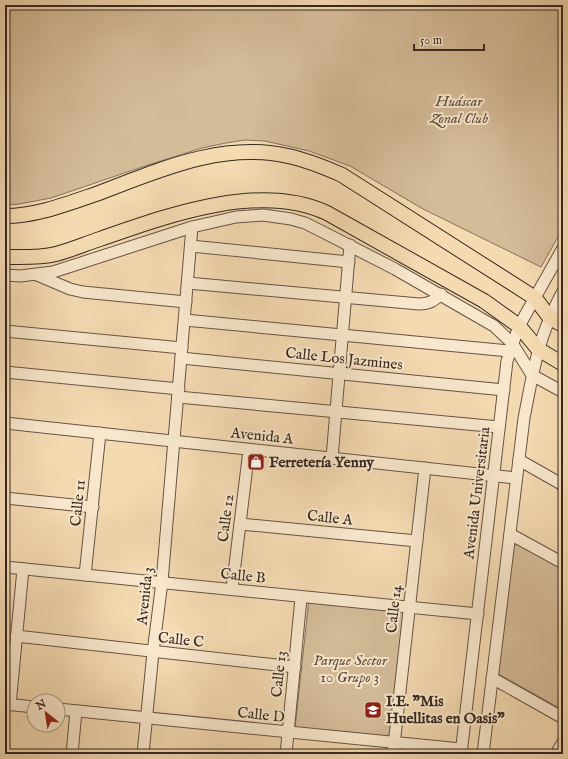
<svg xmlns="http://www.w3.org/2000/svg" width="568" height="759" viewBox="0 0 568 759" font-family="'IM FELL English',serif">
<rect width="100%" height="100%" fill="#f4dab1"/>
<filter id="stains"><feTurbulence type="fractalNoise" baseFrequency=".005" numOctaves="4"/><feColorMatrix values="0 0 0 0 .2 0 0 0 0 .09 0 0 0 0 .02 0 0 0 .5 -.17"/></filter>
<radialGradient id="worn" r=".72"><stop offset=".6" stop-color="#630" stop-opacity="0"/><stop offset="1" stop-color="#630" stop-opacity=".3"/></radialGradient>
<g fill="#d4bc99" stroke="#85725d">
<path d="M5,5H563V228L541,267L423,209L350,166L309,151L265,141L245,140L226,143L202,148L148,165L51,198L19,204L5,205Z"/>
<path d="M515,545H518L563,569V710L500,675L497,671L513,547Z"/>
<path d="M309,599L405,610L391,737L295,728Z"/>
</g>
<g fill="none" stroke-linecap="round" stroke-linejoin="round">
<defs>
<g id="minor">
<path d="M191,246L349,262"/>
<path d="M5,275L20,276L53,272L192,227L236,217L263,215L291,219L305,223L323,232L395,269L494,326L512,343L532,375L563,392"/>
<path d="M37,275L70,289L83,292L186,302"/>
<path d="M188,283L419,304C429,304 434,301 441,294"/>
<path d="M185,320C293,330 401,341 509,351"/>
<path d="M5,331L182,348"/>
<path d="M181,358L504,390"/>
<path d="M5,372L179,389"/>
<path d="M178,397L499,427"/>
<path d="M5,423L516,478"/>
<path d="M332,458L350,245"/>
<path d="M519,460L563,485"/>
<path d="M5,498L93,507"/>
<path d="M240,524L417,541"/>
<path d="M510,534L563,563"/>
<path d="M5,567L478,614"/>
<path d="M85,575L100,433"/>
<path d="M232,589L249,450"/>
<path d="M16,636L295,667"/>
<path d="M492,678L563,718"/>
<path d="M5,704L34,707"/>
<path d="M10,705L23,569"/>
<path d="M58,709L461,749"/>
<path d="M72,754L76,711"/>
<path d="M143,754L153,652L162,582L192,227"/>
<path d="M286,754L301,598"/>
<path d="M393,754L425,468"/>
<path d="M461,754L507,361L519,326L563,248"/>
<path d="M483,754L524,418C530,389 534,360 544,333C549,319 556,304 563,291"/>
<path d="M556,754L563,742"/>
</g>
<g id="major">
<path d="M5,216C36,216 67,204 96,194C157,171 222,141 288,156C307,160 324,167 342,175L535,298L550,318L563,325"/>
<path d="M5,257C22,257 40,258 56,254C71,250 85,244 100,239C166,216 260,181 327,213L484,301L519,326L538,349L563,364"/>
</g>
</defs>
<use href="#minor" stroke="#665445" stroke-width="13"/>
<use href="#major" stroke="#362821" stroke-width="16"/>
<use href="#minor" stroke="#f8e7cc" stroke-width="11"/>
<use href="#major" stroke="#f4dab1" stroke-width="14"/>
</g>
<defs>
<symbol id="shop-square" viewBox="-11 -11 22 22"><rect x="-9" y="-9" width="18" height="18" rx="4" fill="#8f2418" stroke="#f8e7cc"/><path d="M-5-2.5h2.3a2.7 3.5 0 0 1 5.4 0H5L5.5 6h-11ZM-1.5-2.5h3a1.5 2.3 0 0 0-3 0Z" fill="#fff"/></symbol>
<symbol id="school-square" viewBox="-11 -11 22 22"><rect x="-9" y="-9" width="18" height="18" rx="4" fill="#8f2418" stroke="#f8e7cc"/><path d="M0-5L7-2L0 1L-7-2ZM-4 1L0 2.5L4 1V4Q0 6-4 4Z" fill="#fff"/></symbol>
</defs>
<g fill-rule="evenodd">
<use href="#shop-square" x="246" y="452" width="20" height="20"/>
<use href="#school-square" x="363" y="700" width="20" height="20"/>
</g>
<g text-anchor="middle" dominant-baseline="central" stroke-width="4" stroke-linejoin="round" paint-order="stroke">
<g font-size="15" font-style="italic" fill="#5e4d3f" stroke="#f8e7cc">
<text x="459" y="101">Huáscar<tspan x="459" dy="17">Zonal Club</tspan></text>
<text x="350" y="660">Parque Sector<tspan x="350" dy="17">10 Grupo 3</tspan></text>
</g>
<g font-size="15" fill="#362821" stroke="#f8e7cc">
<text transform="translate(344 359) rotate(6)">Calle Los Jazmines</text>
<text transform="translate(262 436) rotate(6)">Avenida A</text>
<text transform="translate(477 493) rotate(-83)">Avenida Universitaria</text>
<text transform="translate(78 503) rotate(-84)">Calle 11</text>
<text transform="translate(226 518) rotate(-83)">Calle 12</text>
<text transform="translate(330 518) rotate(6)">Calle A</text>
<text transform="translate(243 576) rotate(6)">Calle B</text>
<text transform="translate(145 596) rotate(-84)">Avenida 3</text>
<text transform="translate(394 609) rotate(-84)">Calle 14</text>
<text transform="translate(181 640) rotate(6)">Calle C</text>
<text transform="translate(279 674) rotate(-84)">Calle 13</text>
<text transform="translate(261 715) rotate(6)">Calle D</text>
</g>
<g font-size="15" font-weight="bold" fill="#362821" stroke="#f8e7cc" text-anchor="start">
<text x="269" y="462">Ferretería Yenny</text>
<text x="386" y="701">I.E. "Mis<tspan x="386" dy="17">Huellitas en Oasis"</tspan></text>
</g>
</g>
<rect width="568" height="759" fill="none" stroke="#f4dab1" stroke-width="20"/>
<rect x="6" y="6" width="556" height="747" fill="none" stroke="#362821" stroke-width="2"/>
<rect x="10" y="10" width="548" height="739" fill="none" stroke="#362821"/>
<g transform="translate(46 713) rotate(330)"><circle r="19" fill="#f8e7cc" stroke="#aa9b88"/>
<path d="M0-3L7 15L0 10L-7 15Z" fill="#8f2418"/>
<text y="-6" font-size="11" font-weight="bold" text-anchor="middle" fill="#362821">N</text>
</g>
<path d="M414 44v6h70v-6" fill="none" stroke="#362821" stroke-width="2"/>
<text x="420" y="44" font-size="12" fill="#362821" stroke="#f8e7cc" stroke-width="3" paint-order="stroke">50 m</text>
<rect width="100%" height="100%" filter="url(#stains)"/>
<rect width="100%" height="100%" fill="url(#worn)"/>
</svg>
